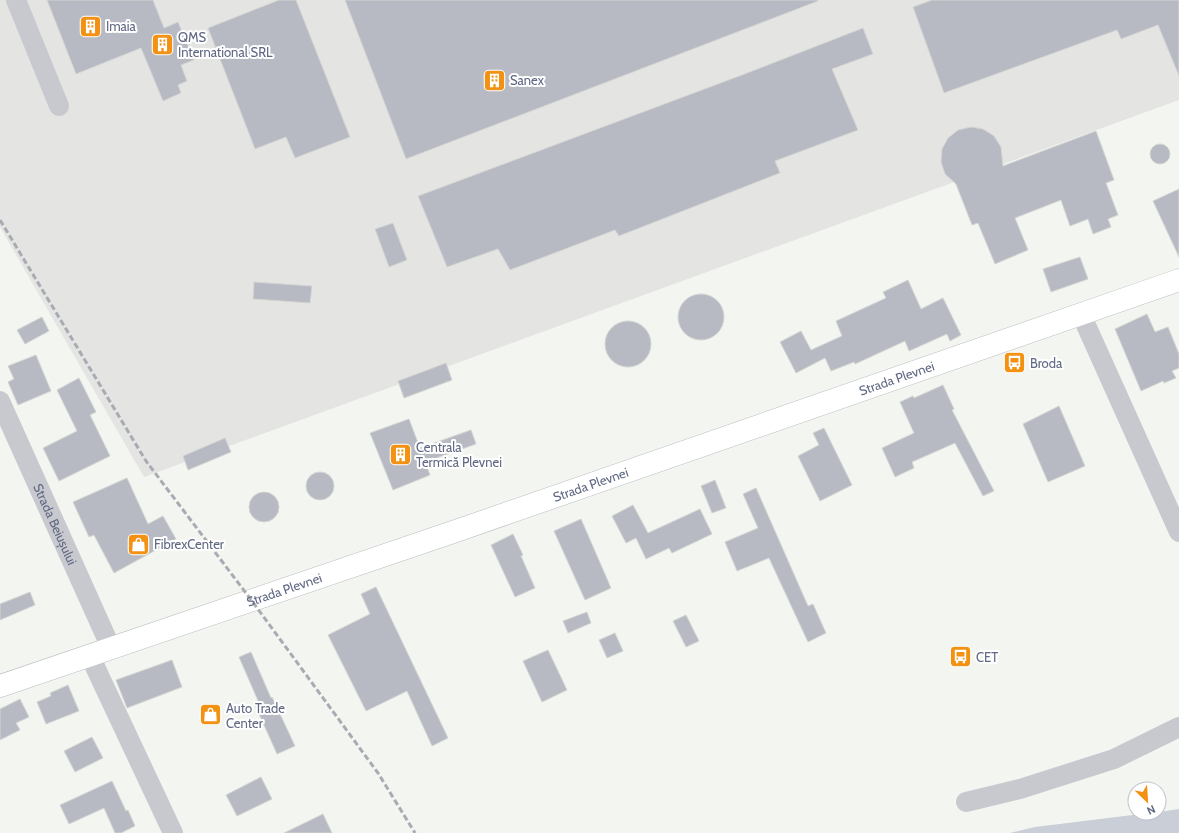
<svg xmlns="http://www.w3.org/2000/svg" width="1179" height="833" viewBox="0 0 1179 833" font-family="Cabin,sans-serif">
<rect width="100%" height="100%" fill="#f3f5f0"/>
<path fill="#e4e5e3" d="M0,0H1179V100L144,477L0,227Z"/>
<path fill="#caced6" d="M1179,809V833H1010L1035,827L1149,813H1159V812Z"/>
<g fill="#b7bac2" stroke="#d4d5d3">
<path d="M47,0H153L164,28L178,22L194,60L181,65L187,81L178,85L181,93L163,101L141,48L76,74Z"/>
<path d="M279,0H296L350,137L295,158L286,137L255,149L208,28Z"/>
<path d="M345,0H818V1L406,159Z"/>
<path d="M932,0H1179V76L1158,25L1121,39L1117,30L944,93L913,7Z"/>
<path d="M863,28L873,54L832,69L858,130L775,161L780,173L619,236L615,230L510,270L498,249L447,267L418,196L742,75Z"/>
<path d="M971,127L983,129L994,136L1001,147L1003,166L1096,131L1114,180L1106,183L1118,215L1108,219L1111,227L1093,234L1088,219L1070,226L1061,200L1015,218L1028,250L995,264L978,223L972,225L956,184L945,174L941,162L942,149L948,138L958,130Z"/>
<circle cx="1160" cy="154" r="10"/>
<path d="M1179,189V257L1153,201Z"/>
<path d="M393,223L407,260L389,267L375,229Z"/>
<path d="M1080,257L1088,279L1051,292L1043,269Z"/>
<path d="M908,280L921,309L943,298L961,335L950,341L947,334L909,351L905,341L855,364L854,362L831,371L825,358L796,373L780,342L801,331L811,350L842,336L836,321L886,298L883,292Z"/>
<path d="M254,282L312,286L310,303L253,299Z"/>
<circle cx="701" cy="317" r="23"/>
<path d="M1147,314L1155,332L1168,327L1179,354V368L1172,371L1176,378L1164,383L1163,381L1141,391L1115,329Z"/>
<path d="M42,317L49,331L25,344L17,330Z"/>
<circle cx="628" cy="344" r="23"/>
<path d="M36,355L51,391L18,405L8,382L14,379L8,366Z"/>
<path d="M446,363L452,380L404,398L398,381Z"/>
<path d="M79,378L96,412L90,415L110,456L59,481L43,448L77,431L57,390Z"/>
<path d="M943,385L954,409L952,410L994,491L983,496L955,443L912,462L914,468L895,477L882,448L914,433L900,402L913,396L914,398Z"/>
<path d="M1059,406L1085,466L1048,482L1023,424Z"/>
<path d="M409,419L420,448L471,430L476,444L425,462L430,475L393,490L370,433Z"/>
<path d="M824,428L852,485L820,501L798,456L819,445L813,433Z"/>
<path d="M225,438L231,452L188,470L183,456Z"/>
<circle cx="320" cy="486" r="14"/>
<path d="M127,478L148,524L163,516L176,539L114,573L94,535L89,537L73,502Z"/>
<path d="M715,480L726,508L712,513L701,486Z"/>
<path d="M756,488L808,606L813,604L826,633L808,642L769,558L737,571L725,542L758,528L743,494Z"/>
<circle cx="264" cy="507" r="15"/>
<path d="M633,505L648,533L700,509L712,534L672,553L669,548L646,559L636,538L626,543L612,516Z"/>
<path d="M581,519L611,588L585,600L554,531Z"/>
<path d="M513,534L523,555L521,556L535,588L515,597L491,545Z"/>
<path d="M376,587L448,738L432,746L407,691L366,711L328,635L370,614L361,594Z"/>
<path d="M30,592L35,605L0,620V604Z"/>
<path d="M587,612L591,623L568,633L563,621Z"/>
<path d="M686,615L699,641L686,647L673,621Z"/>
<path d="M615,633L623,651L607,658L599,640Z"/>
<path d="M548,650L567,690L542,702L523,661Z"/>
<path d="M251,652L271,698L272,697L295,746L277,754L255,705L259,703L239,657Z"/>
<path d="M172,660L182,687L127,708L116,680Z"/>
<path d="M68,685L79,711L46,724L37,702L51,696L50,693Z"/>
<path d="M20,699L29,717L16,723L20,730L0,740V709Z"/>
<path d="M92,737L103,758L75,772L64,751Z"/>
<path d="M261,777L272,799L237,816L226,795Z"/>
<path d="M112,781L126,811L128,810L135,826L121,833H115L104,808L69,824L60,805Z"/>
<path d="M323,814L332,833H284Z"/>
</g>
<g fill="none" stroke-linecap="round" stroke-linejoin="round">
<defs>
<g id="major">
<path id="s2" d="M0,686L453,532L1179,280"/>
</g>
</defs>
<use href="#major" stroke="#babcc1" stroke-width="23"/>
<g stroke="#c8c9ce" stroke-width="20">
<path d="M16,0L59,106"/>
<path d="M1081,314L1179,532"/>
<path id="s1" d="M0,401L111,648"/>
<path d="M89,654L173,833"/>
<path d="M966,802L1020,789L1114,759L1179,727"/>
</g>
<use href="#major" stroke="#fff" stroke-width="22"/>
<path stroke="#a9abb3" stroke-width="3" stroke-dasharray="6 3" stroke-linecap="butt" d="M0,220L146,461L252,601L378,773L415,833"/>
</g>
<defs>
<symbol id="building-square" viewBox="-11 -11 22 22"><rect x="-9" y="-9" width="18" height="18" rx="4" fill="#f29112" stroke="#fff"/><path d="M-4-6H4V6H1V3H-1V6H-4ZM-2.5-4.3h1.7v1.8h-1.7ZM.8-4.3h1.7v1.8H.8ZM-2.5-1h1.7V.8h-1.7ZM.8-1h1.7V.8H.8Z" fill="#fff"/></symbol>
<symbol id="bus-square" viewBox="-11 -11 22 22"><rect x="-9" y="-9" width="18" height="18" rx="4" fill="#f29112" stroke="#fff"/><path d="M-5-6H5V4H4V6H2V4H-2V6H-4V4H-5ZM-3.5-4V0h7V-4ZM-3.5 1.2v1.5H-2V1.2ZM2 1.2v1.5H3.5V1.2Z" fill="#fff"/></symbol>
<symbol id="shop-square" viewBox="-11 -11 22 22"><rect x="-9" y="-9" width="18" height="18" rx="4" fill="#f29112" stroke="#fff"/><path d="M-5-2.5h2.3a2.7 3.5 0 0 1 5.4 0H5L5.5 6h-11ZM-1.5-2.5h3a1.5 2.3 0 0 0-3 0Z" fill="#fff"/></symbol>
</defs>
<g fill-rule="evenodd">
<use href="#building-square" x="78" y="14" width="25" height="25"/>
<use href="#building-square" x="150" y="32" width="25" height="25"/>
<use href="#building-square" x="482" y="68" width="25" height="25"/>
<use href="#bus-square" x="1002" y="350" width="25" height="25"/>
<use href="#building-square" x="388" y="442" width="25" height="25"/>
<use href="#shop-square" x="126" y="532" width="25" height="25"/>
<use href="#bus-square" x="948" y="644" width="25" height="25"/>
<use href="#shop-square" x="198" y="702" width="25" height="25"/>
</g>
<g text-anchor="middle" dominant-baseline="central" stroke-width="4" stroke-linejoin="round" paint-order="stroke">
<g font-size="13" fill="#606884" stroke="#fff" text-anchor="start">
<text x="106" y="26">Imaia</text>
<text x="178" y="37">QMS<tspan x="178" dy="15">International SRL</tspan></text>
<text x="510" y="80">Sanex</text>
<text x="1030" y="363">Broda</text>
<text x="416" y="447">Centrala<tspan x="416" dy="15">Termică Plevnei</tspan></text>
<text x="154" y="544">FibrexCenter</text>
<text x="976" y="657">CET</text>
<text x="226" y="708">Auto Trade<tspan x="226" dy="15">Center</tspan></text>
</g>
<g font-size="13" fill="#606884" stroke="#fff">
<text stroke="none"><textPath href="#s2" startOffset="948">Strada Plevnei</textPath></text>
<text stroke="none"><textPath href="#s2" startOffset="624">Strada Plevnei</textPath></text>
<text stroke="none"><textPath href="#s1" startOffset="135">Strada Beiușului</textPath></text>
<text stroke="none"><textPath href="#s2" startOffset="300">Strada Plevnei</textPath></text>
</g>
</g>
<g transform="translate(1147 801) rotate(155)"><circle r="19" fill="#ffffff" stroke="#bfc3ce"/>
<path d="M0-3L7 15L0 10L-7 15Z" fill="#f29112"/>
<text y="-6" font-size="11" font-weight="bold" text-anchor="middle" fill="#606884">N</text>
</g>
</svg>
